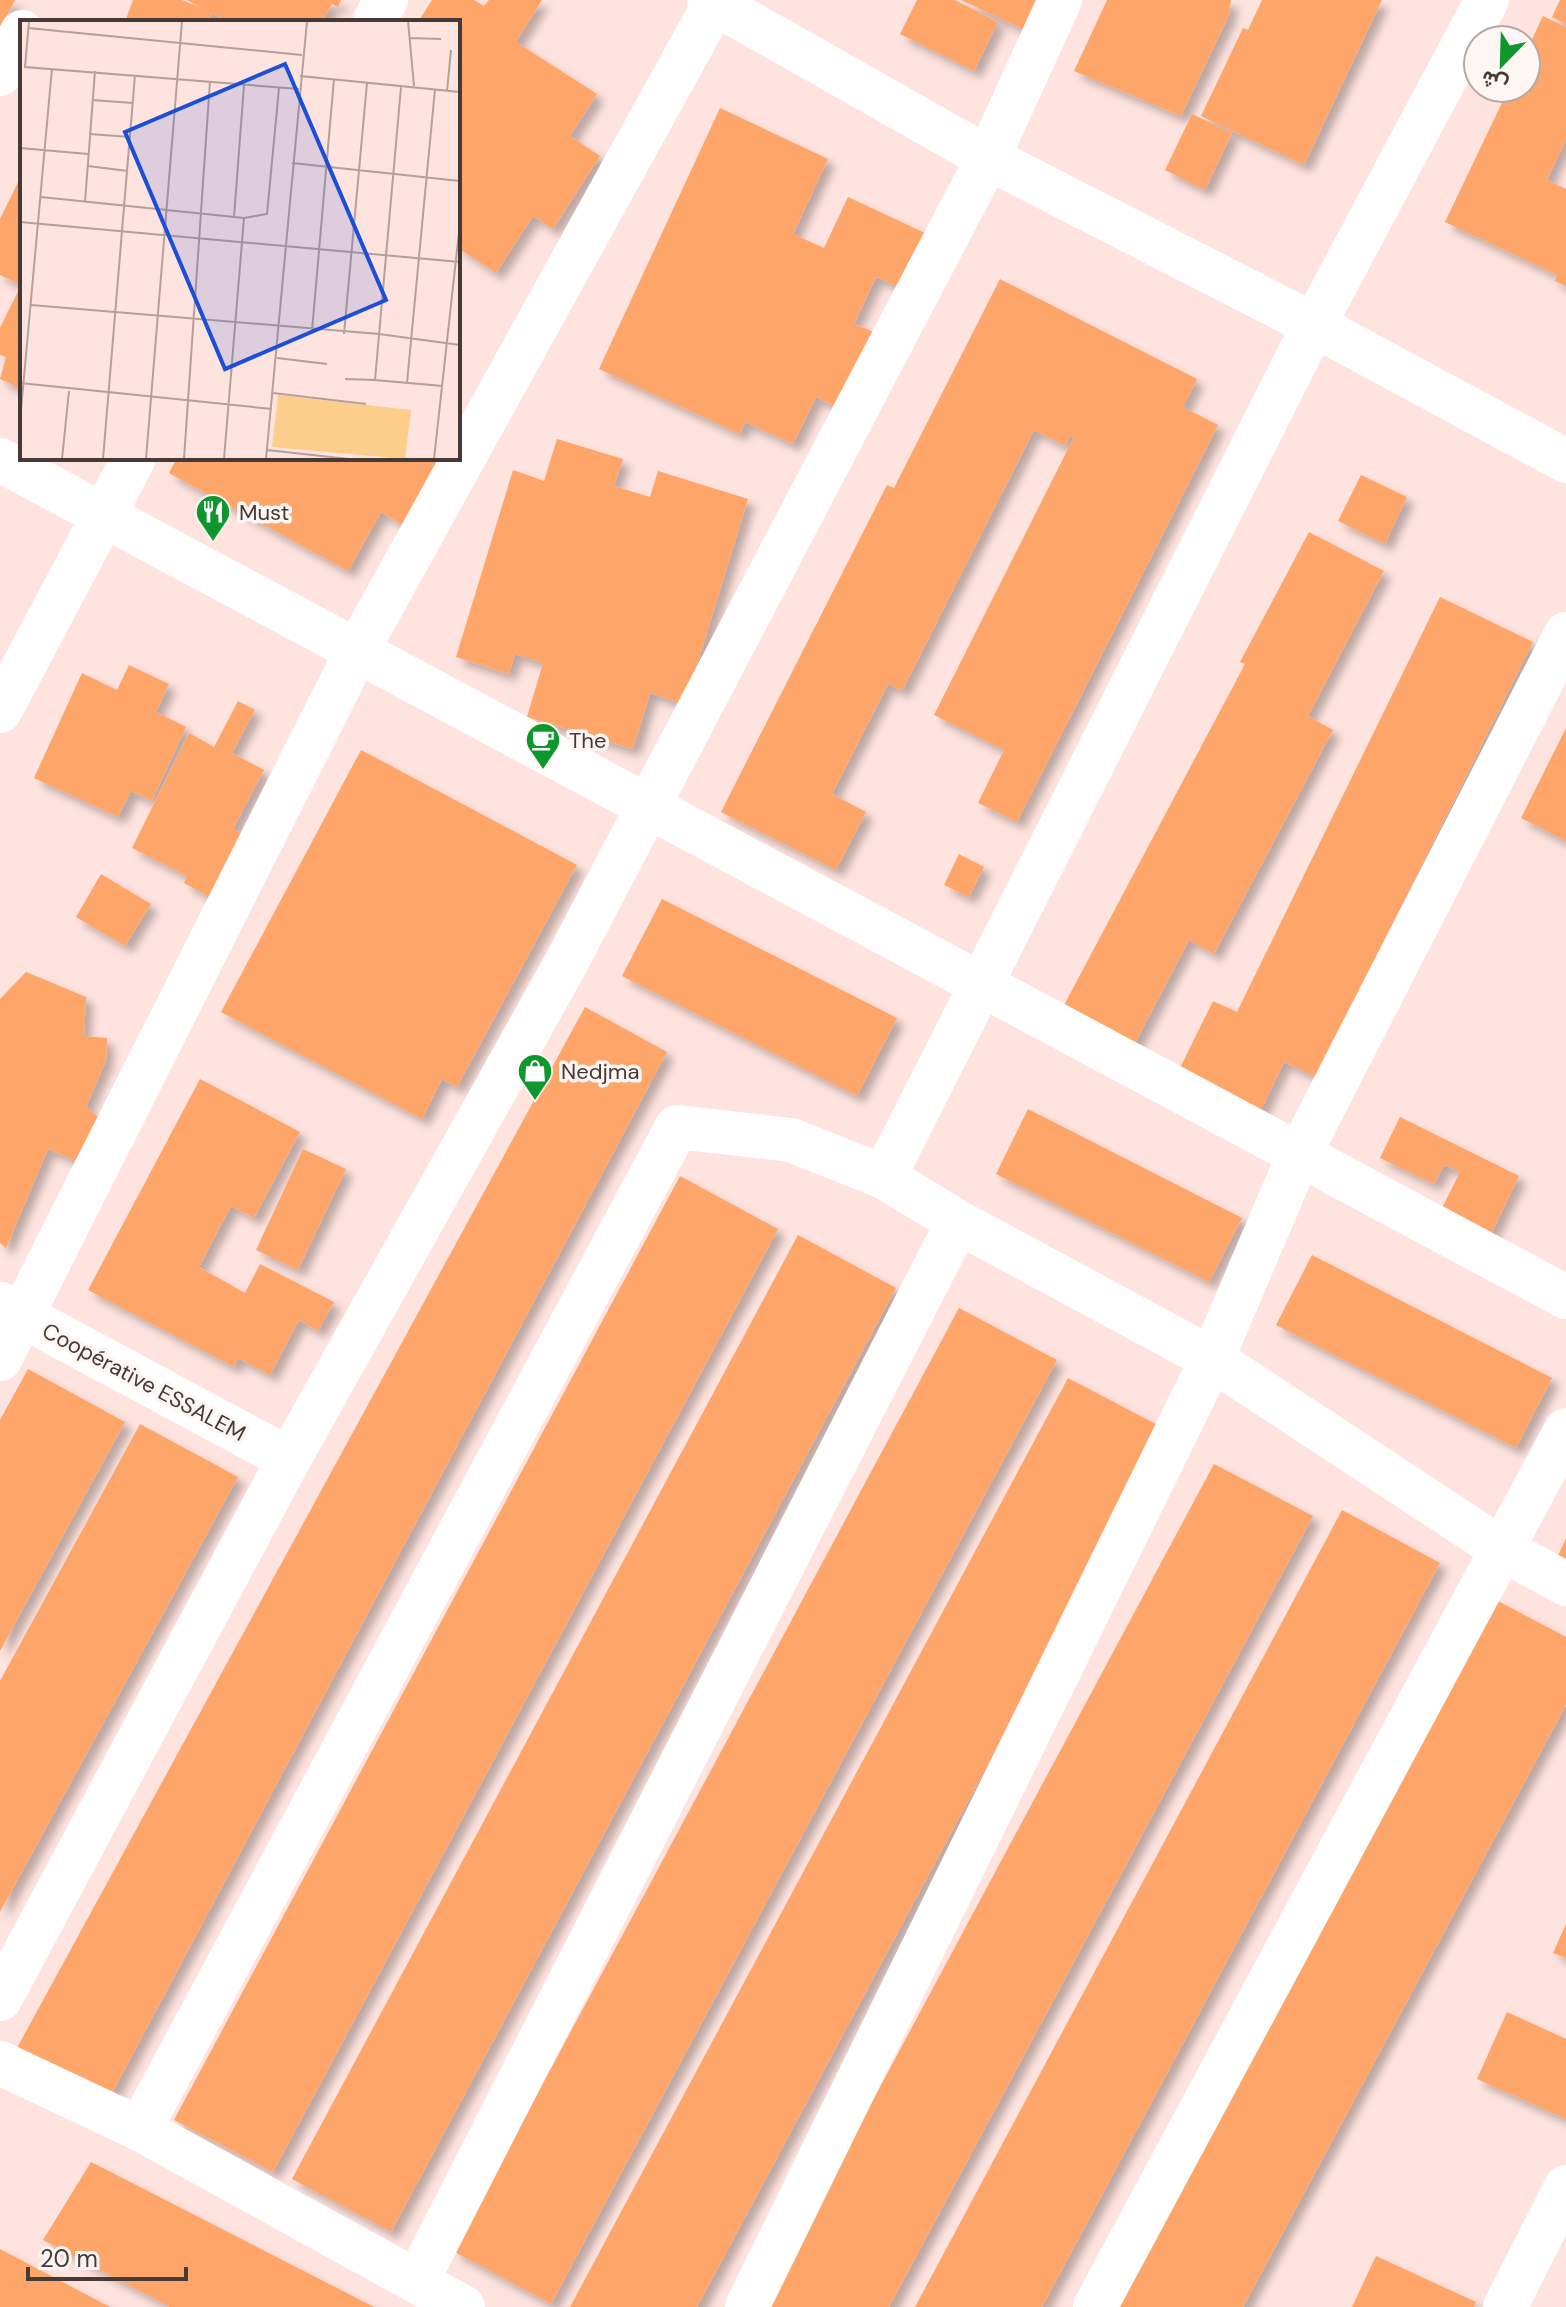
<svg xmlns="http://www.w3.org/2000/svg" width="1566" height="2307" viewBox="0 0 1566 2307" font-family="'DM Sans',Vazirmatn,sans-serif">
<defs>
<filter id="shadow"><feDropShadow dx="7" dy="7" stdDeviation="4" flood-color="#0004"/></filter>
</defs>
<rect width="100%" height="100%" fill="#ffe3de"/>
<g fill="#fea56b" filter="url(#shadow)">
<path d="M0,0H15L0,31Z"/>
<path d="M133,0H182L200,7L187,0H341L338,7L332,4L322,22H222L223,19L212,13L209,22H125Z"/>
<path d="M432,0H474L484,6L489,0H542L516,42L597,94L570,136L600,156L553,229L533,216L496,273L458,248V22H418Z"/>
<path d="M917,0H955L998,22L974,71L900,34Z"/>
<path d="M961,0H1054L1038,36Z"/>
<path d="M1107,0H1231L1229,15L1181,116L1074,71Z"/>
<path d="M1262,0H1382L1304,165L1201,116L1243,28L1248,30Z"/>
<path d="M1560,0H1566V24L1552,17Z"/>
<path d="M1543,16L1566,27V139L1547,180L1566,189V286L1555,281L1557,275L1445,222L1509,88H1526V52Z"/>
<path d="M720,108L828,159L793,234L824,248L848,197L925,233L899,287L876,277L854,324L874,332L839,408L816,397L793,444L745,422L740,434L599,369Z"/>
<path d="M1192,114L1232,133L1205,190L1165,170Z"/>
<path d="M22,174V389L0,379L6,357L0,355V328L21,285L0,275V219Z"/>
<path d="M1000,279L1197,379L1183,407L1218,425L1017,822L978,803L1004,750L934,715L1074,437L1071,435L1065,446L1034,430L902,691L888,684L832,794L866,812L836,870L721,812L887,485L894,488Z"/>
<path d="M557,439L623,459L614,486L650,497L658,471L748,499L685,704L650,693L633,749L527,717L543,663L515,654L509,674L456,657L513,470L544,481Z"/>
<path d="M177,458H440L403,525L381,512L348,571L169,473Z"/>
<path d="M1361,475L1407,497L1385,544L1338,521Z"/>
<path d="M1309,532L1384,571L1308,716L1333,730L1214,954L1189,940L1133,1047L1062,1009L1245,664L1240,662Z"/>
<path d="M1440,597L1533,642L1316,1077L1284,1062L1259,1114L1177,1074L1213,1001L1237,1012Z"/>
<path d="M129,665L169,684L156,712L186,727L152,801L131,791L118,817L34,778L82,673L117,690Z"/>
<path d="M238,701L255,710L232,753L264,770L233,829L258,841L225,905L184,883L187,876L132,848L189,733L214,747Z"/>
<path d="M1566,728V841L1521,818Z"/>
<path d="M361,750L577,865L457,1087L442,1079L422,1119L221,1012Z"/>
<path d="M959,854L984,867L969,897L944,885Z"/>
<path d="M101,874L151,904L125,946L76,917Z"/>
<path d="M662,899L897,1018L857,1096L622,976Z"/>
<path d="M26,972L86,997L84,1036L107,1038L106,1061L86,1107L100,1119L81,1163L48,1149L6,1248L0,1243V999Z"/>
<path d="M585,1007L667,1052L112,2093L17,2048Z"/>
<path d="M200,1079L300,1132L254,1218L231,1206L199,1267L245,1293L260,1264L334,1302L318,1331L299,1320L270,1375L238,1358L234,1367L88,1290Z"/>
<path d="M1028,1109L1242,1218L1209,1282L996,1174Z"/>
<path d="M1400,1117L1519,1176L1491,1234L1441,1210L1460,1172L1444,1165L1434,1184L1380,1158Z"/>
<path d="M303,1149L346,1169L298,1270L256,1250Z"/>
<path d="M680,1176L778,1229L273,2172L174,2120Z"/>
<path d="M798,1235L896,1288L391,2232L292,2179Z"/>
<path d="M1312,1255L1552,1378L1516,1448L1276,1325Z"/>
<path d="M959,1308L1057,1360L551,2304L453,2251Z"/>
<path d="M28,1369L125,1422L0,1651V1420Z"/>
<path d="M1068,1378L1167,1430L697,2307H570Z"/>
<path d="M140,1424L238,1477L0,1912V1681Z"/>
<path d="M1214,1464L1313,1516L889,2307H762Z"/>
<path d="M1342,1510L1440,1563L1042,2307H915Z"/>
<path d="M1566,1538V1573L1553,1567Z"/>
<path d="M1496,1600L1566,1637V1705L1243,2307H1117Z"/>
<path d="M1566,1924V1958L1553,1953Z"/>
<path d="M1507,2012L1566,2039V2119L1477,2079Z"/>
<path d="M91,2162L374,2307H170L43,2240Z"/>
<path d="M0,2249L110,2307H0Z"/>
<path d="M1376,2256L1476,2302L1474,2307H1352Z"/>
</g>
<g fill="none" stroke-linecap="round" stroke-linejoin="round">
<g stroke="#fff" stroke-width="44">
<path d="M709,0L988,158L1314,325L1566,461"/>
<path d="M374,22L386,0"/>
<path d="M0,74L22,32"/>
<path d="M0,460L1566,1297"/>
<path d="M0,711L134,458"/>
<path d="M884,1177L1314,325L1487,0"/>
<path d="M0,1304L289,1459"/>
<path d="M0,1359L357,651L715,3"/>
<path d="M0,1999L289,1459L565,965L988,158L1060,0"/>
<path d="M0,2063L140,2129L463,2307"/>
<path d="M140,2129L677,1127L791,1140L884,1177L958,1222L1212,1359L1500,1548L1566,1584"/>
<path d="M417,2281L958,1222"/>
<path d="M747,2307L1212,1359L1299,1155L1566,634"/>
<path d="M1095,2307L1566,1430"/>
<path d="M1505,2307L1566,2187"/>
</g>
</g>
<defs>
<symbol id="restaurant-pin" viewBox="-11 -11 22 30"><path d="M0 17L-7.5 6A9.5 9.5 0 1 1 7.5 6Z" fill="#0d972d" stroke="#fdf6f4"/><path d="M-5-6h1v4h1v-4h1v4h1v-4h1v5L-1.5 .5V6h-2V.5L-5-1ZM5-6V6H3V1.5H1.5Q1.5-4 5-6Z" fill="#fff"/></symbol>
<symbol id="cafe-pin" viewBox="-11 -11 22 30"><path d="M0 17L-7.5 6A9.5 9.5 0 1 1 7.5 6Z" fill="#0d972d" stroke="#fdf6f4"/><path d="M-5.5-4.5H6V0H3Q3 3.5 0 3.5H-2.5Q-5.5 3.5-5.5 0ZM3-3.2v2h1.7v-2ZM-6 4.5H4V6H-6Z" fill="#fff"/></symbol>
<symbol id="shop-pin" viewBox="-11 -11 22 30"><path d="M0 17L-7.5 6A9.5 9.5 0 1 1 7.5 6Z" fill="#0d972d" stroke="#fdf6f4"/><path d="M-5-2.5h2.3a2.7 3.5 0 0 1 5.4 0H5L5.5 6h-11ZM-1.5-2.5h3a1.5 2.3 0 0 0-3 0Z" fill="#fff"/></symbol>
</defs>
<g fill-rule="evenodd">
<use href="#restaurant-pin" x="193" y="492" width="40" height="54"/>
<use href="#cafe-pin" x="523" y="720" width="40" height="54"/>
<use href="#shop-pin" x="515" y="1051" width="40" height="54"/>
</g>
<g text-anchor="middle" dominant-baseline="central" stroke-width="7" stroke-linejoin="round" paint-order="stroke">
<g font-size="22" fill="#463936" stroke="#fdf6f4" text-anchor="start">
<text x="239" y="512">Must</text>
<text x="569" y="740">The</text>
<text x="561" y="1071">Nedjma</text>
</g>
<g font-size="22" fill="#463936" stroke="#fdf6f4">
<text transform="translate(144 1382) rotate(28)">Coopérative ESSALEM</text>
</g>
</g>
<g transform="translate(20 20)">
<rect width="440" height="440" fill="#ffe3de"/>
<path d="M258,375L391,390L385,439L252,427Z" fill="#fdce8b"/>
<path fill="none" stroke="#b59f9b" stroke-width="2" d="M9,1L5,47L279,69M388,1L394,66M8,8L282,35M389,18L421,19M280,56L440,72M381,67L355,360L423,366M427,71L431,30M72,80L113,83M69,114L111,117M0,128L68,134M272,143L440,161M68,146L108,151M21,177L224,198L247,194L259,68M65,182L75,51M214,197L224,65M0,202L440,242M11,285L359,314L440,325M292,311L314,59M324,314L347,63M257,338L307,344M325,359L355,360M0,363L252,389M387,363L415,69M253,373L346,384M0,401L32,48M247,430L329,439M42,439L49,371M83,439L115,55M126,439L162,1M164,439L190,61M204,439L224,198M246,439L287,1M414,439L440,203"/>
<path fill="#1d4ed8" fill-opacity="0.15" stroke="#1d4ed8" stroke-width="4" d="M265,44L366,280L205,349L105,112Z"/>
<rect width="440" height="440" fill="none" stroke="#463936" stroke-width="4"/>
</g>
<g transform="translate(1502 64) rotate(203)"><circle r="38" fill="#fdf6f4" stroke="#b4aaa8" stroke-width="2"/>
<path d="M0-6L14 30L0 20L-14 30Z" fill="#0d972d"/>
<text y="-12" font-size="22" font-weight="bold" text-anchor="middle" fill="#463936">ش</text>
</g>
<path d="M28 2267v12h158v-12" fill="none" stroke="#463936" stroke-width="4"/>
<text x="40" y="2267" font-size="24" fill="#463936" stroke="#fdf6f4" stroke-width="6" paint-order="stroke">20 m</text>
</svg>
